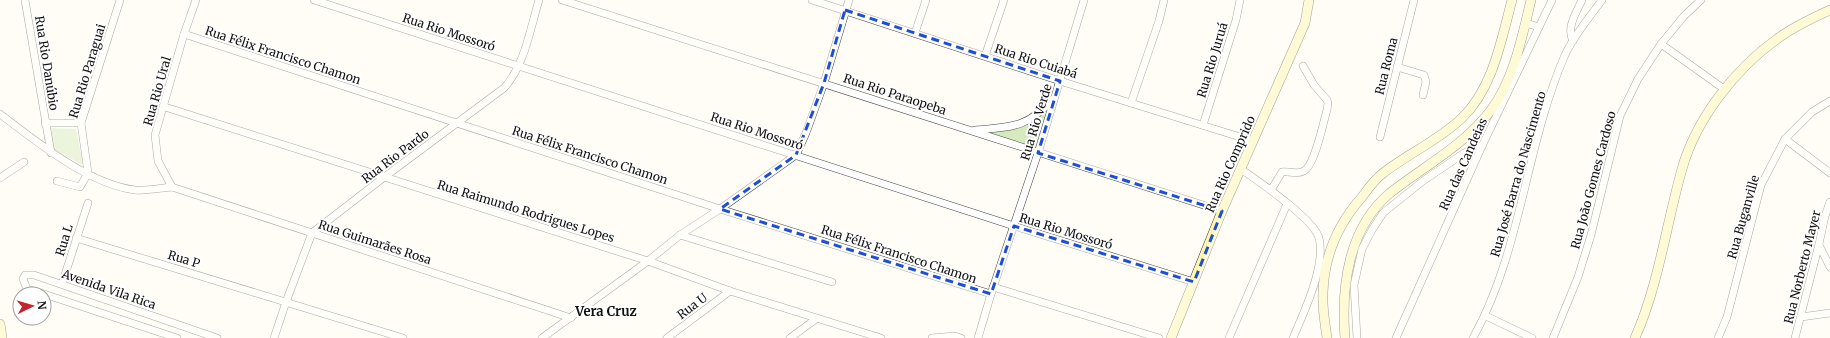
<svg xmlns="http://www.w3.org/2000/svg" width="1830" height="338" viewBox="0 0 1830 338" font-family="Merriweather,serif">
<rect width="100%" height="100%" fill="#fffdf5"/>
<g fill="#d5ebbd">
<path d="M1048,108L1035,150L981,132L1005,130Z"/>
<path d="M51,128L76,129L83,165L53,149Z"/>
</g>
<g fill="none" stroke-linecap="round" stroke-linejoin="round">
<defs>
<g id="street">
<path d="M25,0L51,153"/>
<path d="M314,0L1014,226L1194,282"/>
<path d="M562,0L1222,211"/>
<path d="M812,0L1060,81L1253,141"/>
<path d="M1526,23L1539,27"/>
<path d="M915,33L926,0"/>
<path d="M184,34L720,209L991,294"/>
<path d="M1573,41C1566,28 1576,13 1582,0"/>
<path d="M1661,44L1724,89"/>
<path d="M985,56L1004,0"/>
<path d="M1397,67L1424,75L1426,82L1423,95"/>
<path d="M1131,103L1159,21L1164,0"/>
<path d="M165,107L648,261L730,291L881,338"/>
<path d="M0,114C37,142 88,184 135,190C147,191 160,188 172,187L571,318"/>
<path d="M45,123H81"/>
<path d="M1203,125L1236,20L1240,0"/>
<path d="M975,130C1012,127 1027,128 1053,99"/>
<path d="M1380,137L1414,0"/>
<path d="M1785,139L1830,173"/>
<path d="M1241,169C1258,181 1314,219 1319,238C1326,266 1304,312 1293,338"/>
<path d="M0,178L24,162"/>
<path d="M57,181L80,187L88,173L81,123L120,0"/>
<path d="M172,187L158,161L155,135L184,34L196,0"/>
<path d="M1271,190L1282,172C1289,171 1297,175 1304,171C1315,165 1323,123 1327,110L1328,103L1327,100L1314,85L1303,66"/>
<path d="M680,235L832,282"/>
<path d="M76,238L403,338"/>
<path d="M1819,245L1830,267"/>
<path d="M62,284L88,203"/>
<path d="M993,287L1159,338"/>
<path d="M44,294L27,289L23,279L25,275H34L217,338"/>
<path d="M44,294L177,338"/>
<path d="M1486,316L1532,338"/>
<path d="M1801,317L1830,313"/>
<path d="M274,338L286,302L312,233L383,178L504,88C525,65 530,29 539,0"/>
<path d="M542,338L648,261L680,235L720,209L796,155L806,133L824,83L849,0"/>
<path d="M667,338L730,291"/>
<path d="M790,338L816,319"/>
<path d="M932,338L955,336L961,338"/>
<path d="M978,338L991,294L1038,153L1084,0"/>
<path d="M1229,338L1287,204"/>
<path d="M1357,338L1354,285L1362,249L1372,230L1383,213L1423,181L1464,153L1482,146"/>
<path d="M1396,338L1482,146L1552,0"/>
<path d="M1473,338C1522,250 1525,147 1565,55C1574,35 1589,18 1602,0"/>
<path d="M1553,338L1578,277L1591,235L1620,116L1638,79L1661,44L1684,16L1701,0"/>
<path d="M1718,338L1727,317L1761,185L1785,139L1812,112L1830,101"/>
<path d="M1795,338L1819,244L1825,216L1830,202"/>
</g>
<g id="secondary">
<path d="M0,324L2,338"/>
<path d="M1171,338L1222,211L1305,23L1309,0"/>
<path d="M1327,338C1325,323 1322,307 1323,293C1324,256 1338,224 1362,197C1368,189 1374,180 1382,174C1407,154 1438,141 1462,118C1493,88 1501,41 1512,0"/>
<path d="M1345,338C1341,287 1348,228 1390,193C1424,166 1464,146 1491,110C1514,79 1522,37 1531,0"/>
<path d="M1635,338C1659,284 1666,225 1682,169C1696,119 1735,69 1777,39C1793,27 1812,18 1830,10"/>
</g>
</defs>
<use href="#street" stroke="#444" stroke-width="8"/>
<use href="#secondary" stroke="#333" stroke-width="10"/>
<use href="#street" stroke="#fff" stroke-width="7"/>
<use href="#secondary" stroke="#fff6b0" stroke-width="9"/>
</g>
<path d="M0 0H1830V338H0ZM845,10L1060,81L1038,153L1222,211L1194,282L1014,226L991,294L720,209L796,155L824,83Z" fill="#fffdf5" fill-opacity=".55" fill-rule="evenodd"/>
<path fill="none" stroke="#1d4ed8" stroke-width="3" stroke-dasharray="8 5" stroke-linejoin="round" d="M845,10L1060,81L1038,153L1222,211L1194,282L1014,226L991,294L720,209L796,155L824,83Z"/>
<g text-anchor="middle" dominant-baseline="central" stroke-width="4" stroke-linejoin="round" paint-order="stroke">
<g font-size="12" fill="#111" stroke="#fff">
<text transform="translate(449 32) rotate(18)">Rua Rio Mossoró</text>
<text transform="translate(283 55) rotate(18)">Rua Félix Francisco Chamon</text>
<text transform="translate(1212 60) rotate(-73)">Rua Rio Juruá</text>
<text transform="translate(1036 61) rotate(18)">Rua Rio Cuiabá</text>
<text transform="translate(47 63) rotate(81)">Rua Rio Danúbio</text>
<text transform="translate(1386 66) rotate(-76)">Rua Roma</text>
<text transform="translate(87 71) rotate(-73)">Rua Rio Paraguai</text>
<text transform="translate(157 91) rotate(-74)">Rua Rio Ural</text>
<text transform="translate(895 94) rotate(18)">Rua Rio Paraopeba</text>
<text transform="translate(1036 122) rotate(-73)">Rua Rio Verde</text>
<text transform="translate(757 131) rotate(18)">Rua Rio Mossoró</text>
<text transform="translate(590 155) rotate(18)">Rua Félix Francisco Chamon</text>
<text transform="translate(395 156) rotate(-37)">Rua Rio Pardo</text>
<text transform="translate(1230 164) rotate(-66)">Rua Rio Comprido</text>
<text transform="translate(1463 164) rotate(-66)">Rua das Candeias</text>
<text transform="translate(1518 174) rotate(-74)">Rua José Barra do Nascimento</text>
<text transform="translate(1593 180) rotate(-75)">Rua João Gomes Cardoso</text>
<text transform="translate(526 211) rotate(17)">Rua Raimundo Rodrigues Lopes</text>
<text transform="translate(1743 217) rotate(-74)">Rua Buganville</text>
<text transform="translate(1066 231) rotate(17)">Rua Rio Mossoró</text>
<text transform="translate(64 240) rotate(-73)">Rua L</text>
<text transform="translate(375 242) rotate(18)">Rua Guimarães Rosa</text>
<text transform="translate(899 254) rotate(18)">Rua Félix Francisco Chamon</text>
<text transform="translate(184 259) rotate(17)">Rua P</text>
<text transform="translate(1802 267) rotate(-76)">Rua Norberto Mayer</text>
<text transform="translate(109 289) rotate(19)">Avenida Vila Rica</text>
<text transform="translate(692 306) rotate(-37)">Rua U</text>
</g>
<g font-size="13" font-weight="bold" fill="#111" stroke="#fff">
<text x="606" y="311">Vera Cruz</text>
</g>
</g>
<g transform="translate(32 306) rotate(85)"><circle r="19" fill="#ffffff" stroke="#a0a0a0"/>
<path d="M0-3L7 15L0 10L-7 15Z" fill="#c4262e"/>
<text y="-6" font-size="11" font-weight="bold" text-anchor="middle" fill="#111111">N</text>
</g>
</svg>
